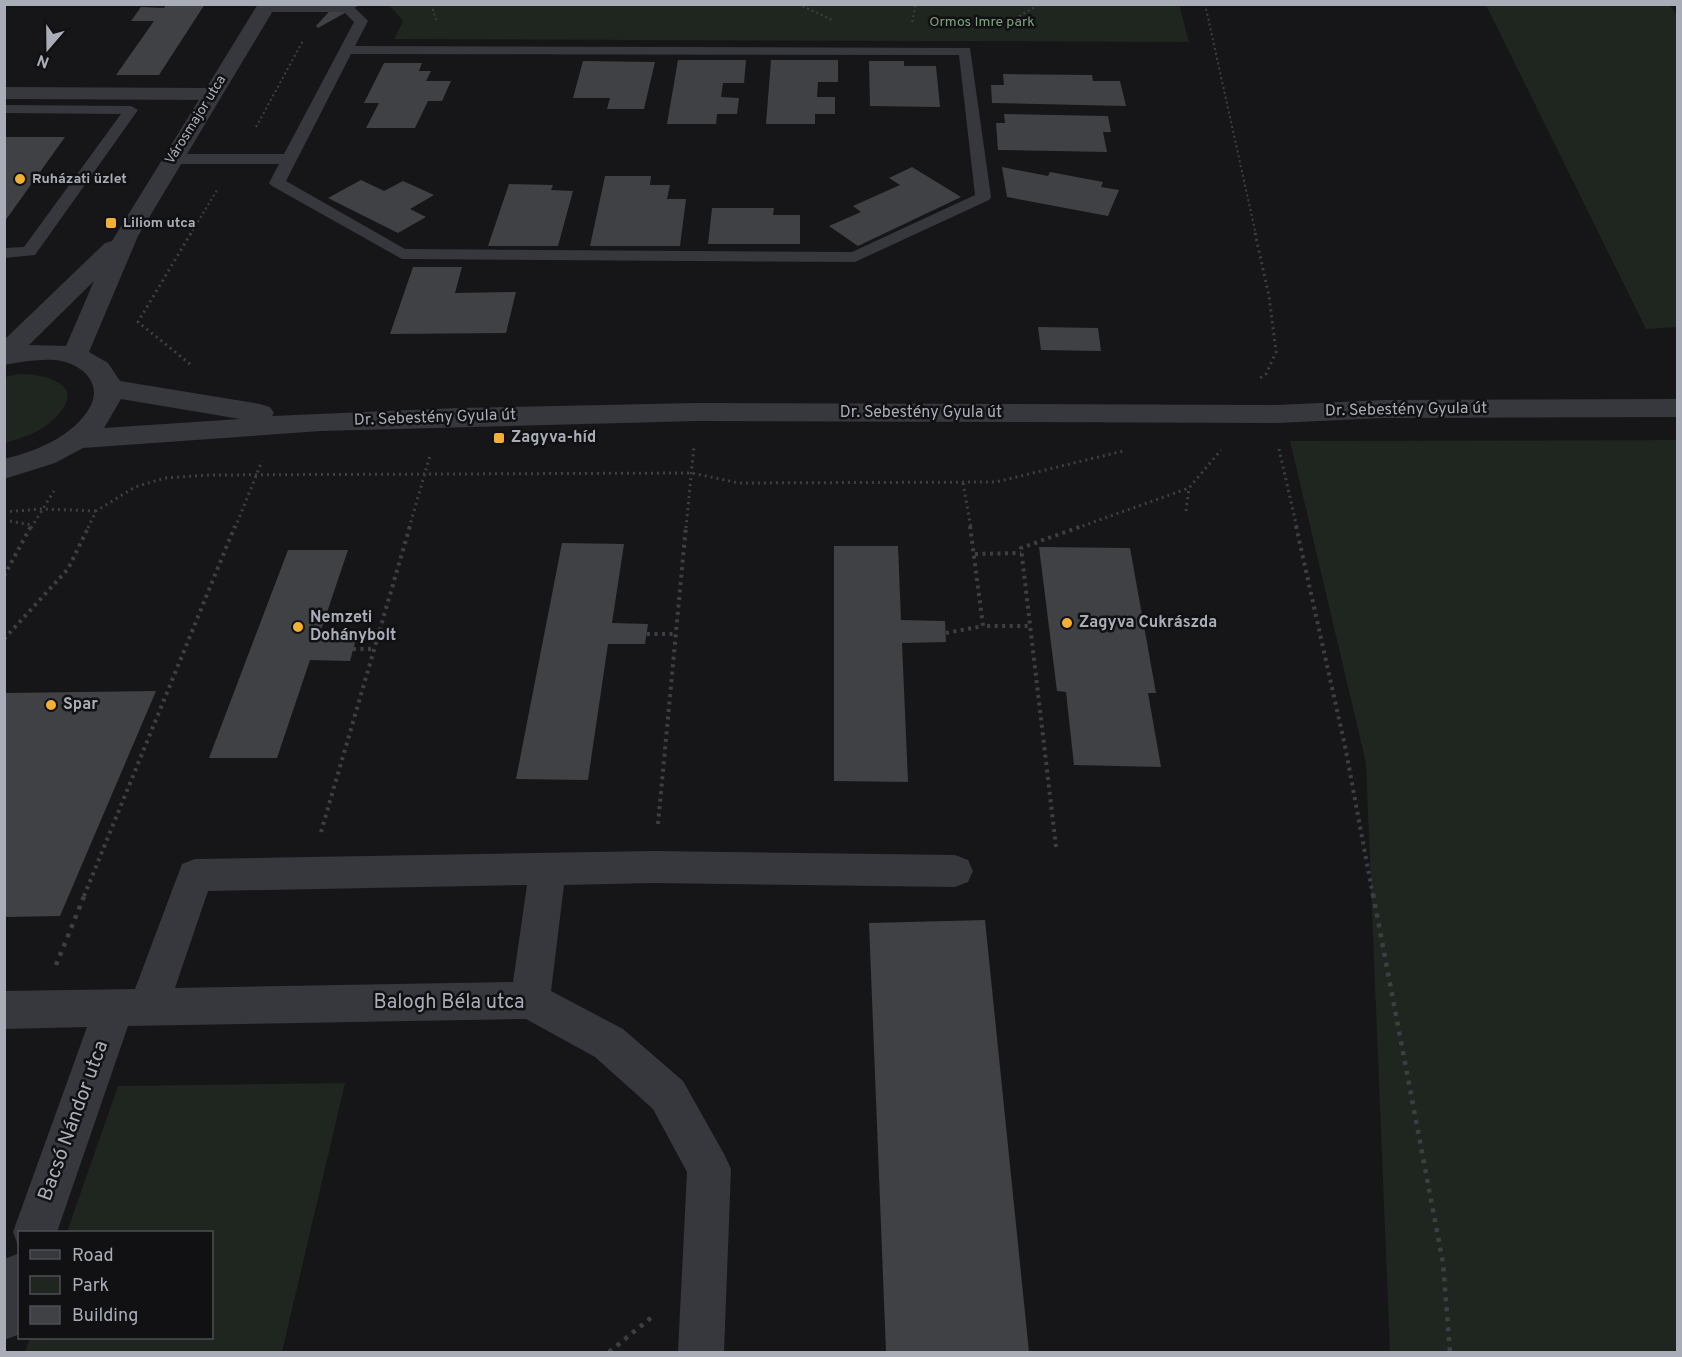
<svg xmlns="http://www.w3.org/2000/svg" width="1682" height="1357" viewBox="0 0 1682 1357" font-family="Overpass,sans-serif">
<rect width="100%" height="100%" fill="#161618"/>
<g fill="#1e261f">
<path d="M1179,4L1189,42L394,39L403,21L389,5Z"/>
<path d="M1486,5H1670L1677,16V327L1646,329Z"/>
<path d="M19,374C47,374 89,385 55,418C41,432 23,438 5,443V377Z"/>
<path d="M1677,440V1352H1390L1366,763L1290,441Z"/>
<path d="M345,1083L282,1352H25L30,1338H212V1232H67L118,1086Z"/>
</g>
<g fill="#404145">
<path d="M205,4L159,75H116L154,21H131L141,7L164,8L166,5Z"/>
<path d="M336,4H361L318,28L316,26Z"/>
<path d="M678,60H746L744,83H723L721,97L739,98L737,114H717L716,124H667Z"/>
<path d="M771,60H838V82H818L817,97H835V114H815V124H766Z"/>
<path d="M583,61L655,62L644,109H607L610,98H573Z"/>
<path d="M869,61H904V66H936L940,107L870,106Z"/>
<path d="M384,63H422L419,71H431L426,81H451L442,101H428L415,128H366L379,103H364Z"/>
<path d="M1003,74L1092,75L1093,81H1120L1126,106L992,103L991,85H1004Z"/>
<path d="M1004,114L1108,116L1111,132H1103L1107,152L998,150L996,123H1005Z"/>
<path d="M5,137H65L5,221Z"/>
<path d="M912,167L961,197L858,246L829,226L861,212L853,206L900,185L889,178Z"/>
<path d="M1002,167L1048,176L1050,172L1103,182L1101,187L1119,190L1108,216L1007,197Z"/>
<path d="M605,176H651L650,185H670L667,199H686L680,246H590Z"/>
<path d="M361,180L384,191L403,181L434,195L410,209L426,217L398,233L328,198Z"/>
<path d="M509,184L553,185L551,190L573,191L558,246H488Z"/>
<path d="M712,208H774L773,215H800V244H708Z"/>
<path d="M413,267H462L455,293L516,292L506,333L390,334Z"/>
<path d="M1038,327L1098,328L1101,351L1041,350Z"/>
<path d="M562,543L624,544L612,623L648,624L645,644H608L588,780L516,779Z"/>
<path d="M834,546H898L901,620L945,621L946,642L902,643L908,782L834,781Z"/>
<path d="M1039,547L1130,548L1156,693H1148L1161,767L1074,765L1066,692L1057,691Z"/>
<path d="M288,550H348L318,639H356L350,661L310,660L277,758H209Z"/>
<path d="M156,691L60,916L4,917V693Z"/>
<path d="M985,920L1029,1352H886L869,923Z"/>
</g>
<g fill="none" stroke-linecap="round" stroke-linejoin="round">
<g stroke="#3d3f44" stroke-width="2" stroke-dasharray="2 3" stroke-linecap="butt">
<path d="M431,4L436,20"/>
<path d="M798,4L832,20"/>
<path d="M1205,4L1256,235"/>
<path d="M912,22L916,4"/>
<path d="M986,27L1014,19L1040,4"/>
<path d="M256,127L304,39"/>
<path d="M190,235L217,190"/>
</g>
<g stroke="#3d3f44" stroke-width="3" stroke-dasharray="2 4" stroke-linecap="butt">
<path d="M1255,233L1269,296L1276,352L1266,374L1260,378"/>
<path d="M190,364L138,322L191,233"/>
<path d="M1279,449L1297,528"/>
<path d="M963,483L971,528"/>
<path d="M1186,511L1189,488"/>
<path d="M4,512L41,509L96,511"/>
<path d="M4,520L32,525"/>
<path d="M31,528L54,491"/>
<path d="M88,528L96,511L135,487L165,478L209,475L692,473L739,483L996,482L1123,451"/>
<path d="M235,528L262,461"/>
<path d="M409,528L430,456"/>
<path d="M686,528L694,446"/>
<path d="M1077,528L1189,488L1221,450"/>
</g>
<g stroke="#3d3f44" stroke-width="4" stroke-dasharray="3 4.5" stroke-linecap="butt">
<path d="M970,526L983,626H1029"/>
<path d="M1296,526L1345,746L1373,896"/>
<path d="M975,554L1021,553"/>
<path d="M4,576L31,526"/>
<path d="M946,633L983,626"/>
<path d="M647,634H676"/>
<path d="M4,639L68,569L89,526"/>
<path d="M353,649H373"/>
<path d="M658,824L686,526"/>
<path d="M321,832L410,526"/>
<path d="M1056,847L1021,548L1082,526"/>
<path d="M84,896L235,526"/>
</g>
<g stroke="#3d3f44" stroke-width="4.5" stroke-dasharray="4 6" stroke-linecap="butt">
<path d="M1373,894L1443,1263L1450,1352"/>
<path d="M56,965L85,894"/>
<path d="M609,1352L652,1317"/>
</g>
<g fill="#37383d" fill-rule="evenodd">
<path d="M261,5H352L368,21L355,46L970,48L991,197L989,200L855,262L402,259L272,186L269,183L279,164H172L164,159L172,154H284L354,22L344,12H266L261,11L259,8ZM351,54L959,55L975,195L852,252L405,249L286,181Z"/>
<path d="M4,105L131,106L138,110L35,255L4,258V248L24,247L121,114L4,113Z"/>
</g>
<g fill="#37383d" fill-rule="evenodd">
<path d="M4,87L212,88L219,90L222,94L219,98L212,100L4,99Z"/>
<path d="M653,851L955,855L968,860L973,871L968,882L955,887L653,883L564,885L551,991L623,1029L683,1081L724,1154L731,1169L724,1352H678L687,1172L653,1109L595,1057L526,1019L128,1026L57,1232H20L19,1248L13,1232L87,1027L4,1029V991L135,989L182,864L195,859ZM527,885L513,982L175,988L208,891Z"/>
<path d="M20,1253V1334L4,1340V1259Z"/>
</g>
<path fill="#37383d" fill-rule="evenodd" d="M258,4H277L138,236L89,352L108,363L120,381L260,404L270,407L274,413L272,416L458,408L698,403L1277,405L1384,400L1678,399V417L1384,418L1277,423L698,421L321,431L83,448L55,463L4,479V459C34,452 69,438 87,412C106,385 83,363 55,360C38,359 21,362 4,365V340L105,243L112,241ZM94,281L66,346L29,345ZM121,399L240,419L104,428Z"/>
</g>
<g fill="#f2b134" stroke="#111113" stroke-width="2">
<circle cx="20" cy="179" r="6"/>
<rect x="105" y="217" width="12" height="12" rx="3"/>
<rect x="493" y="432" width="12" height="12" rx="3"/>
<circle cx="1067" cy="623" r="6"/>
<circle cx="298" cy="627" r="6"/>
<circle cx="51" cy="705" r="6"/>
</g>
<g text-anchor="middle" dominant-baseline="central" stroke-width="5" stroke-linejoin="round" paint-order="stroke">
<g font-size="14" fill="#7fa381" stroke="#111113">
<text x="982" y="22">Ormos Imre park</text>
</g>
<g font-size="14" fill="#a8adb8" stroke="#111113">
<text transform="translate(196 120) rotate(-58)">Városmajor utca</text>
</g>
<g font-size="14" font-weight="bold" fill="#a8adb8" stroke="#111113" text-anchor="start">
<text x="32" y="179">Ruházati üzlet</text>
<text x="123" y="223">Liliom utca</text>
</g>
<g font-size="16" fill="#a8adb8" stroke="#111113">
<text transform="translate(1406 410) rotate(-1)">Dr. Sebestény Gyula út</text>
<text x="921" y="413">Dr. Sebestény Gyula út</text>
<text transform="translate(435 418) rotate(-2)">Dr. Sebestény Gyula út</text>
</g>
<g font-size="16" font-weight="bold" fill="#a8adb8" stroke="#111113" text-anchor="start">
<text x="511" y="438">Zagyva-híd</text>
<text x="310" y="618">Nemzeti<tspan x="310" dy="18">Dohánybolt</tspan></text>
<text x="1079" y="623">Zagyva Cukrászda</text>
<text x="63" y="705">Spar</text>
</g>
<g font-size="20" fill="#a8adb8" stroke="#111113">
<text x="449" y="1003">Balogh Béla utca</text>
<text transform="translate(74 1121) rotate(-70)">Bacsó Nándor utca</text>
</g>
</g>
<rect width="1682" height="1357" fill="none" stroke="#a8adb8" stroke-width="12"/>
<rect x="18" y="1231" width="195" height="108" fill="#111113" stroke="#4d4f55" stroke-width="1.5"/>
<rect x="30" y="1250" width="30" height="9" fill="#37383d" stroke="#4d4f55" stroke-width="1.5"/>
<text x="72" y="1261" font-size="18" fill="#a8adb8">Road</text>
<rect x="30" y="1276" width="30" height="18" fill="#1e261f" stroke="#4d4f55" stroke-width="1.5"/>
<text x="72" y="1291" font-size="18" fill="#a8adb8">Park</text>
<rect x="30" y="1306" width="30" height="18" fill="#404145" stroke="#4d4f55" stroke-width="1.5"/>
<text x="72" y="1321" font-size="18" fill="#a8adb8">Building</text>
<g transform="translate(48 48) rotate(200)" stroke="#111113" stroke-width="4.5" paint-order="stroke">
<path d="M0-4.5L10 22L0 15L-10 22Z" fill="#a8adb8"/>
<text y="-9" font-size="16" font-weight="bold" text-anchor="middle" fill="#a8adb8">N</text>
</g>
</svg>
